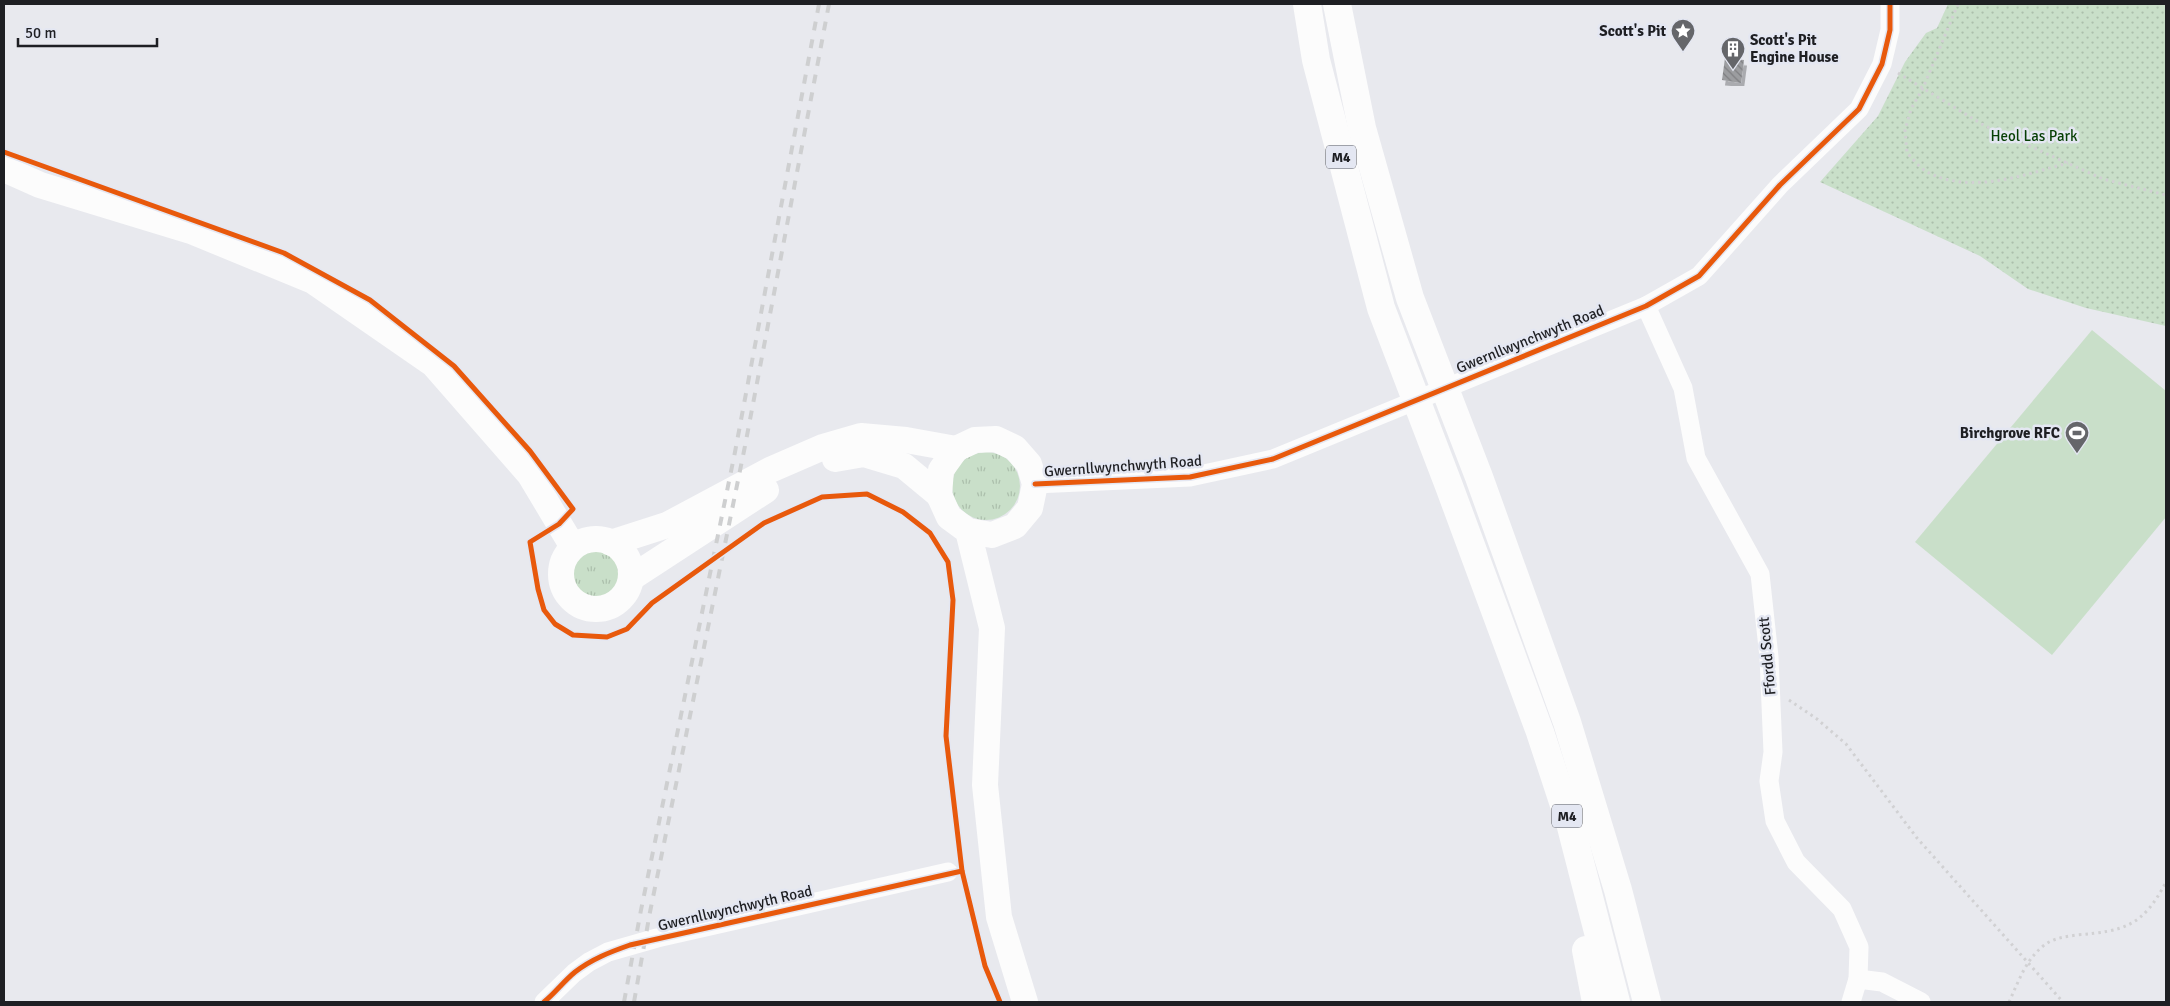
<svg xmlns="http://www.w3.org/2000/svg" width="2170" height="1006" viewBox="0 0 2170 1006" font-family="Signika,sans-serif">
<defs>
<pattern id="grass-tufts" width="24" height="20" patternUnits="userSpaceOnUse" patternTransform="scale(1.25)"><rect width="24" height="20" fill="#c9dfc9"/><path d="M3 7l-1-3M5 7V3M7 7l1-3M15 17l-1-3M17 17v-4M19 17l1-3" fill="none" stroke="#acbfac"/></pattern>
<pattern id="park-dots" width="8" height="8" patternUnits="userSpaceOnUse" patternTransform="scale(1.25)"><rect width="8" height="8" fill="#c9dfc9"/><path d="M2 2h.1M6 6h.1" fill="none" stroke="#acbfac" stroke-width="1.8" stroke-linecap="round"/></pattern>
<pattern id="building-back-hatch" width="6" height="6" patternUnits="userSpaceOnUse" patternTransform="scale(1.25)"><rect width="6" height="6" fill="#9c9da0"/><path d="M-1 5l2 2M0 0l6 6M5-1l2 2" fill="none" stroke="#7f7f82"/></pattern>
<filter id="shadow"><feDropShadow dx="3" dy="5.5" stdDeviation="0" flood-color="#0004"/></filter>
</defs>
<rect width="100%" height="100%" fill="#e8e9ee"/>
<g fill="url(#grass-tufts)">
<circle cx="986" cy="486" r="34"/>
<circle cx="596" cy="573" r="24"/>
</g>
<path fill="url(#park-dots)" d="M1948,4H2166V326L2086,308L2028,289L1980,256L1820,182L1878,116L1905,62L1926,33L1937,28Z"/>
<path fill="#c9dfc9" d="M2092,330L2166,391V517L2052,655L1915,542Z"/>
<path fill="url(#building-back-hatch)" filter="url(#shadow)" d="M1725,58L1744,60L1741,83L1722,80Z"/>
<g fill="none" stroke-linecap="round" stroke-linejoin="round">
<g stroke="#d1d1d3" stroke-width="3" stroke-dasharray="2.5 4" stroke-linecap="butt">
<path d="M1958,4L1923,88L1911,109L1905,130L1907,153C1913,159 1920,168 1927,172C1972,195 2023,175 2068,163"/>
<path d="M1898,73L1985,126L2103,179L2166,195"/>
<path d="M1789,700L1817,719L1846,744L1917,838L2063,1002"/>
<path d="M2009,1002C2018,983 2025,961 2042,947C2052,938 2064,937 2077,935C2125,931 2143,926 2166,882"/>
</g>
<g stroke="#fcfcfc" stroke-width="19">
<path d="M1646,306L1683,388L1696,458L1760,574L1769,657L1773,752L1769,781L1775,821L1796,862L1842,909L1859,947L1858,979L1851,1002"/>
<path d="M1035,484L1190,477L1273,459L1646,306L1699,276L1780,185L1859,109L1882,64L1890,30V4"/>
<path d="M1858,979L1882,982L1921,1002"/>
<path d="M544,1002L574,973L589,962L608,952L657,938L948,872"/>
</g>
<g stroke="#fcfcfc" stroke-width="26">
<path d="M4,169L40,185L191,231L313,281L433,364L530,475L573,547"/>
<path d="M835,459L864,454L904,466L939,495"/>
<path d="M968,531L992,535L1015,526L1030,508L1035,484L1029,464L1015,448L996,439L975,440L956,449L941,470L939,495L949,517L968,531L992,628L985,785L999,917L1025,1002"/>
<circle cx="596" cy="574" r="35"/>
<path d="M611,543L667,525L770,470L823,447L861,436L906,440L956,449"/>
<path d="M631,578L766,490"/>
</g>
<g stroke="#fcfcfc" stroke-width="28">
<path d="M1307,4L1316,60L1381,308L1449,486L1540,732L1570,823L1616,1002"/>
<path d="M1337,4L1362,128L1410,298L1479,477L1567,722L1618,890L1647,1002"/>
<path d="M1586,950L1596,1002"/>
</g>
<g stroke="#cecfd0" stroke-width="4" stroke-dasharray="9 9" stroke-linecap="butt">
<path d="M624,1002L641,910L735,452L819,4"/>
<path d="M634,1002L650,912L745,446L829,4"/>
</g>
<defs>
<g id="cycleway">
<path d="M4,152L284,253L370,300L454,366L530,451L573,509L559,524L530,542L538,589L544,610L555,624L573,635L607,637L627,629L652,603L764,523L822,497L867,494L903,512L930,533L948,562L953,600L946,736L962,871L630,945C610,952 592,959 575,972C564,981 555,993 544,1002"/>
<path d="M1035,484L1190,477L1273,459L1646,306L1699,276L1780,185L1859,109L1882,64L1890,30V4"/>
<path d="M962,871L985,966L1000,1002"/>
</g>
</defs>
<use href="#cycleway" stroke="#e4e7f2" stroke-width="8"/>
<use href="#cycleway" stroke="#e8590c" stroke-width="5"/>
</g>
<defs>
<symbol id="sight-pin" viewBox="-11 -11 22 30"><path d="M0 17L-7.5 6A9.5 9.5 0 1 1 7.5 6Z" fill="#65666a" stroke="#e4e7f2"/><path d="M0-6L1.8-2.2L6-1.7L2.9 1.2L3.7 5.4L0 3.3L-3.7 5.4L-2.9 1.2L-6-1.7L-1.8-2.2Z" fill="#fff"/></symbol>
<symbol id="building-pin" viewBox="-11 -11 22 30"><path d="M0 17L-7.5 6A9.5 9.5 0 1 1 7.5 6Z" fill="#65666a" stroke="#e4e7f2"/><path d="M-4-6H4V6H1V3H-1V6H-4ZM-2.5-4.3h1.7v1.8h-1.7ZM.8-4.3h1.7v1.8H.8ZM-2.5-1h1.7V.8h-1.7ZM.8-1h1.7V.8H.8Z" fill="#fff"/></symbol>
<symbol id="stadium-pin" viewBox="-11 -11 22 30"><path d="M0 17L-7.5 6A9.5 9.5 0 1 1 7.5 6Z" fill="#65666a" stroke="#e4e7f2"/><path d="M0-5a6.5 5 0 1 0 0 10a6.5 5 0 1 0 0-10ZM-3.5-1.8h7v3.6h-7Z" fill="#fff"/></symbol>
</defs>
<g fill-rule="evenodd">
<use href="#sight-pin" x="1669" y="17" width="28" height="38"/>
<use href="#building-pin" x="1719" y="35" width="28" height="38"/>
<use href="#stadium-pin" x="2063" y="419" width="28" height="38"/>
</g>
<g text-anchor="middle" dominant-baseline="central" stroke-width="5" stroke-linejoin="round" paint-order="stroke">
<g fill="#e4e7f2" stroke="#595b61" stroke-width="1">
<rect x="1326" y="145.5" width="30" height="23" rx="4"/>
<rect x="1552" y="804.5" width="30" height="23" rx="4"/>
</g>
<g font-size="14" font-weight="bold" fill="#1e1f23">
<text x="1341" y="157">M4</text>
<text x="1567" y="816">M4</text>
</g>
<g font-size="15" font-weight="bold" fill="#1e1f23" stroke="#e4e7f2" text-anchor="end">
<text x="1666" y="31">Scott's Pit</text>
<text x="1750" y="40" text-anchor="start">Scott's Pit<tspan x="1750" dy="17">Engine House</tspan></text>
<text x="2060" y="433">Birchgrove RFC</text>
</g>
<g font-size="15" fill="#063f04" stroke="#e4e7f2">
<text x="2034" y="136">Heol Las Park</text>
</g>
<g font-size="15" fill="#1e1f23" stroke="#e4e7f2">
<text transform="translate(1530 339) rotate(-22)">Gwernllwynchwyth Road</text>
<text transform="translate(1123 466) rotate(-4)">Gwernllwynchwyth Road</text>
<text transform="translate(1767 656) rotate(-95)">Ffordd Scott</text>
<text transform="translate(735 908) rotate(-13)">Gwernllwynchwyth Road</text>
</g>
</g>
<rect width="2170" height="1006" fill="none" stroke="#1e1f23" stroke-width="10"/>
<path d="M18 38v8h139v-8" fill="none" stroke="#1e1f23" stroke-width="2.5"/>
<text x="25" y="38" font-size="15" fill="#1e1f23" stroke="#e4e7f2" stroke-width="4" paint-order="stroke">50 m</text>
</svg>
